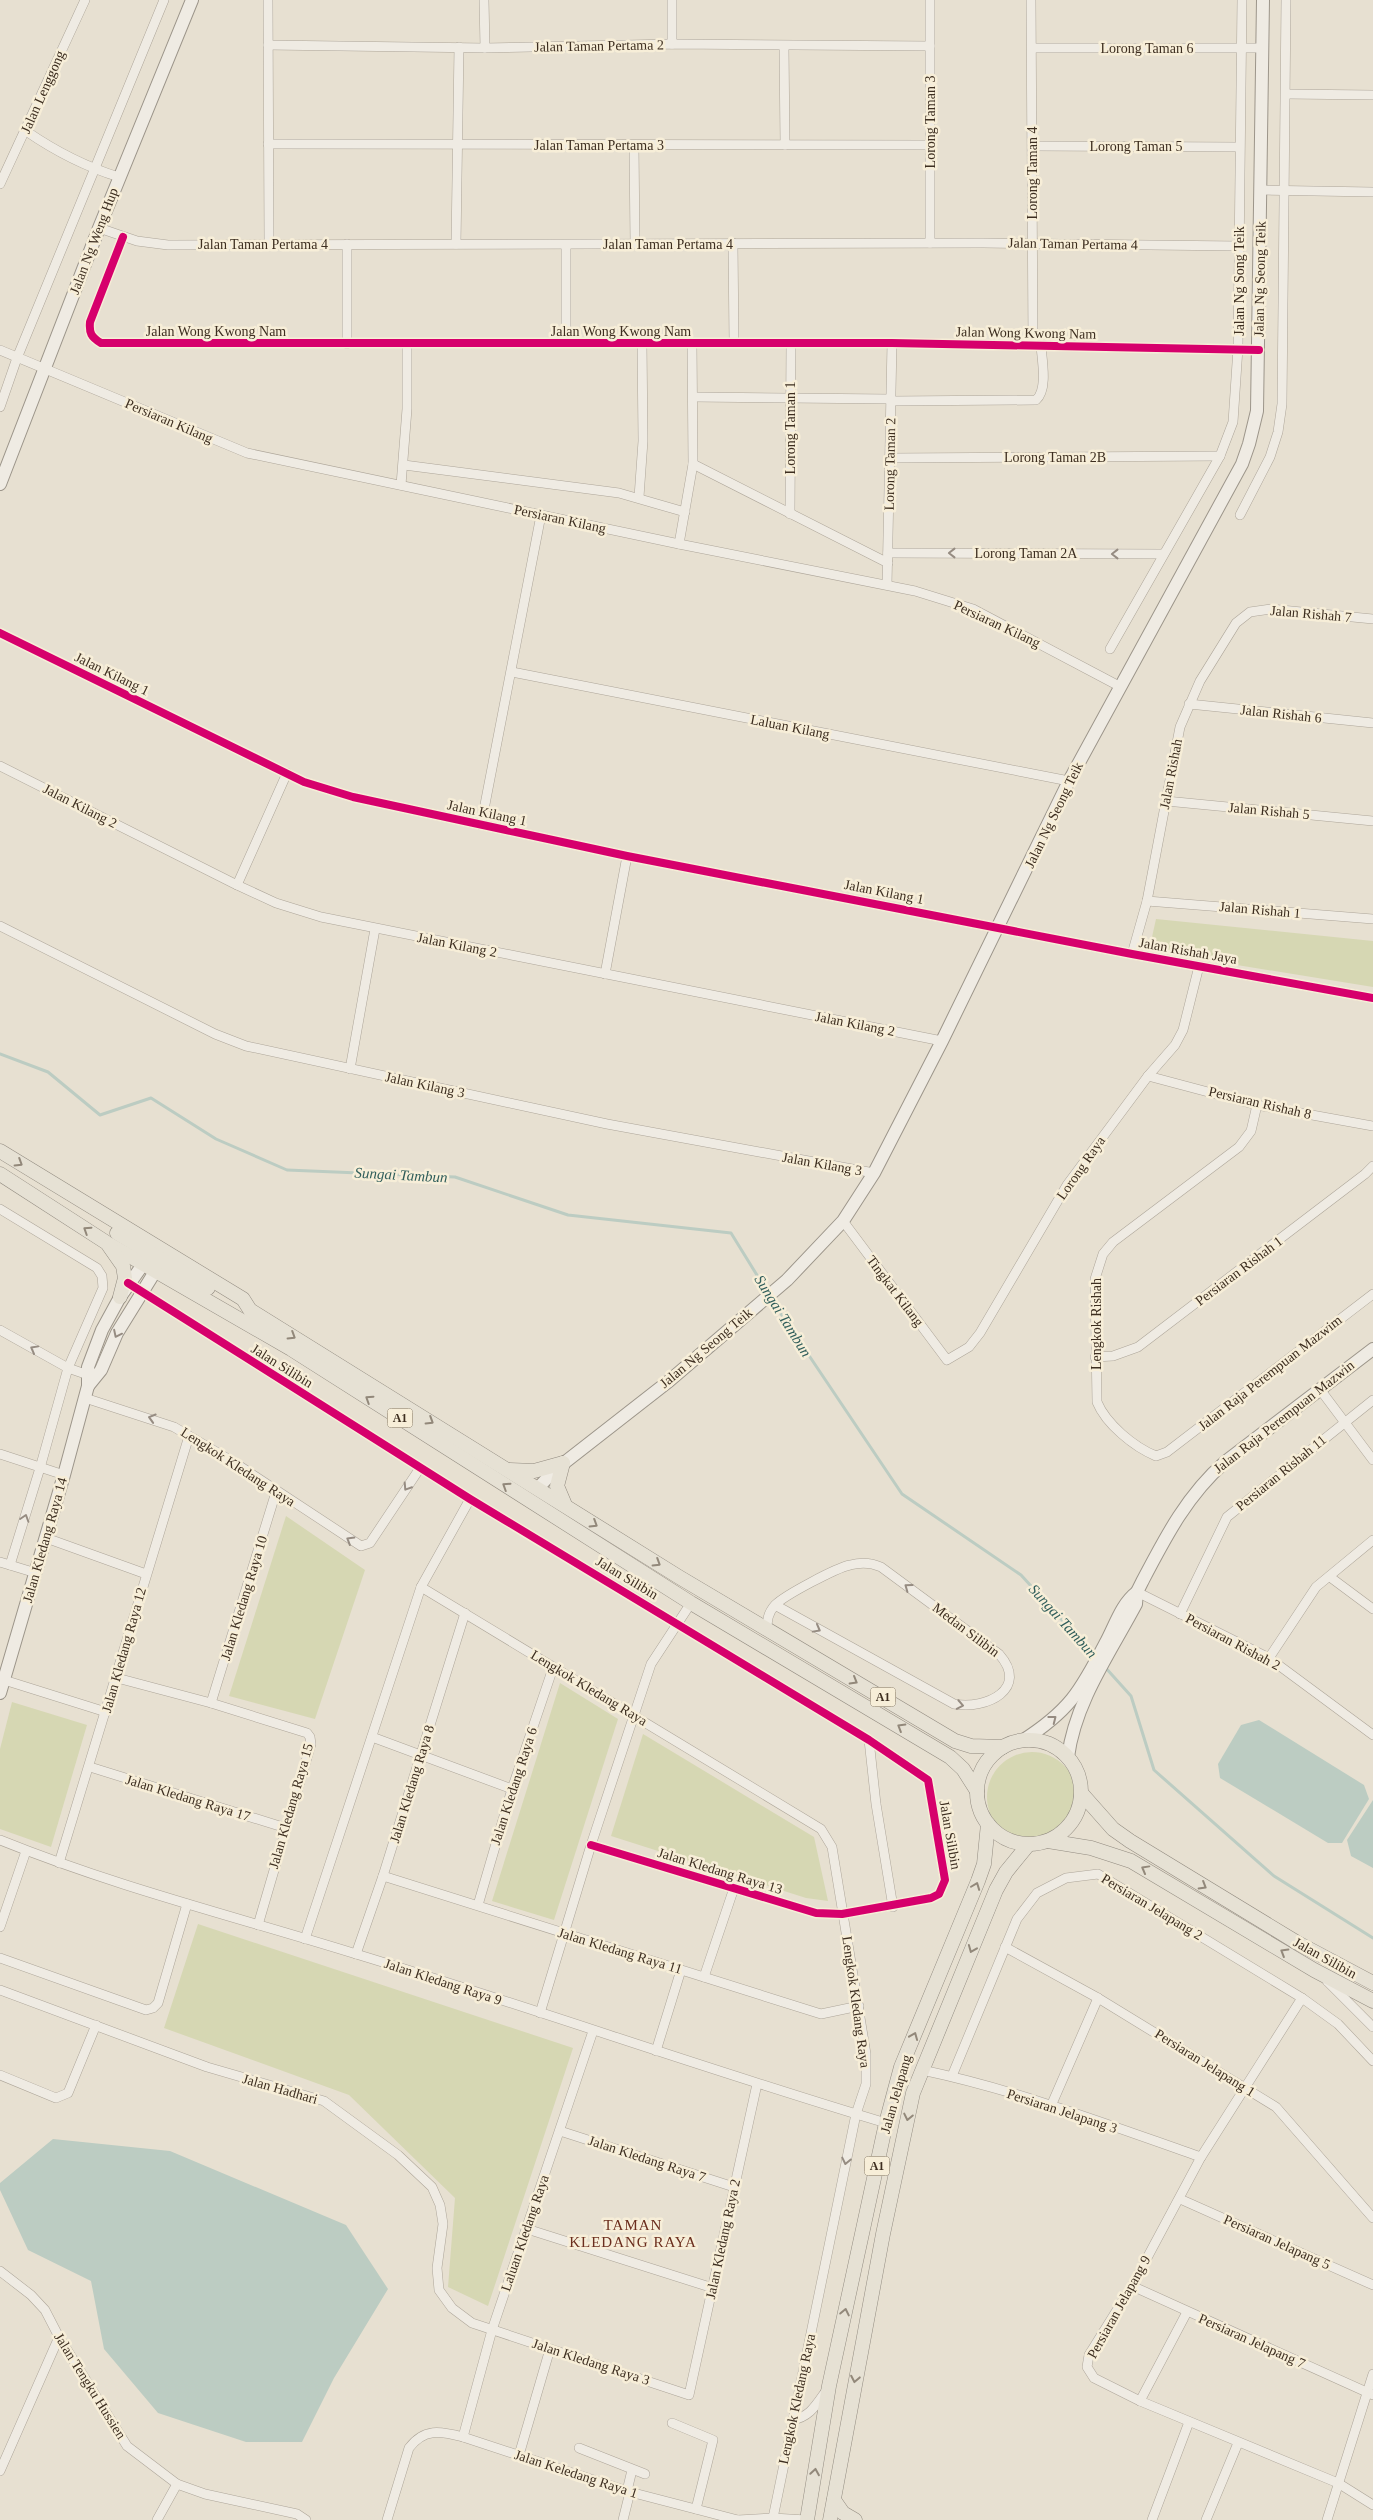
<svg xmlns="http://www.w3.org/2000/svg" width="1373" height="2520" viewBox="0 0 1373 2520" font-family="Georgia,serif">
<rect width="100%" height="100%" fill="#e7e0d1"/>
<g fill="#d6d7b3">
<path d="M1156,919L1373,941V987L1237,965L1150,946Z"/>
<path d="M286,1516L365,1570L315,1719L229,1696Z"/>
<path d="M560,1683L618,1719L554,1920L492,1901Z"/>
<path d="M12,1702L87,1725L51,1847L0,1829V1749Z"/>
<path d="M643,1734L814,1837L828,1901L806,1898L611,1836Z"/>
<circle cx="1032" cy="1797" r="45"/>
<path d="M198,1924L573,2048L488,2306L448,2287L455,2198L349,2095L164,2028Z"/>
</g>
<g fill="#bcccc2">
<path d="M1259,1720L1364,1785L1369,1799L1342,1843H1328L1220,1778L1218,1764L1241,1725Z"/>
<path d="M1373,1800V1868L1351,1856L1347,1840Z"/>
<path d="M53,2139L170,2151L346,2225L388,2289L334,2378L302,2442H246L158,2413L104,2349L91,2281L28,2250L0,2190V2183Z"/>
</g>
<g fill="none" stroke-linecap="round" stroke-linejoin="round">
<g stroke="#bcccc2" stroke-width="3">
<path d="M0,1054L48,1072L100,1115L151,1098L216,1139L287,1170L455,1177L568,1215L731,1233L768,1293"/>
<path d="M771,1299L902,1494L1021,1575L1095,1656"/>
<path d="M1104,1666L1131,1696L1154,1770L1274,1876L1373,1938"/>
</g>
<defs>
<g id="street">
<path d="M268,0L269,244"/>
<path d="M484,0L485,48"/>
<path d="M672,0V44"/>
<path d="M930,0V243"/>
<path d="M1031,0L1033,346"/>
<path d="M268,45L485,48L672,44L930,46"/>
<path d="M784,46L785,145"/>
<path d="M1032,48H1263"/>
<path d="M1286,94L1373,95"/>
<path d="M26,131C55,151 86,167 119,177"/>
<path d="M268,144L929,145"/>
<path d="M634,145L635,244"/>
<path d="M1033,146L1239,147"/>
<path d="M0,184L85,0"/>
<path d="M1262,190L1373,192"/>
<path d="M99,228L137,241L168,245L983,243L1239,246"/>
<path d="M123,237L90,322C89,333 91,337 101,343H892L1259,350"/>
<path d="M733,243L734,343"/>
<path d="M456,244L459,47"/>
<path d="M566,245V343"/>
<path d="M347,344V244"/>
<path d="M0,350L247,453L679,544L915,591L973,609L1119,686"/>
<path d="M693,397L891,399"/>
<path d="M891,401L1036,400C1048,390 1042,360 1041,346"/>
<path d="M0,407L17,358L164,0"/>
<path d="M890,458L1220,456"/>
<path d="M693,464L888,563"/>
<path d="M404,465L619,493L685,512"/>
<path d="M401,485L407,409V345"/>
<path d="M639,497L643,441L642,343"/>
<path d="M790,514L791,343"/>
<path d="M1240,515L1270,457L1278,432L1282,404L1286,0"/>
<path d="M679,544L693,464L692,343"/>
<path d="M888,553L1163,554"/>
<path d="M887,585L892,343"/>
<path d="M0,633L304,782L353,797L627,856L1132,954L1373,998"/>
<path d="M1110,649L1220,456L1233,422L1238,348L1242,0"/>
<path d="M512,672L1069,781"/>
<path d="M1189,704L1373,723"/>
<path d="M0,766L237,885L276,903L321,917L942,1041"/>
<path d="M1166,801L1373,821"/>
<path d="M481,825L541,515"/>
<path d="M237,885L287,773"/>
<path d="M1147,901L1373,919"/>
<path d="M0,926L215,1034L246,1046L607,1124L874,1173"/>
<path d="M1132,954L1147,901L1180,727L1200,681L1236,623L1250,612L1271,609L1373,619"/>
<path d="M605,974L627,856"/>
<path d="M350,1069L375,929"/>
<path d="M1148,1076L1257,1105L1373,1126"/>
<path d="M1257,1105L1251,1131L1239,1147L1113,1242L1103,1254L1095,1279L1097,1402C1106,1424 1134,1447 1156,1456L1167,1452L1373,1294"/>
<path d="M0,1209L97,1268L102,1276L103,1288L68,1368L40,1468L10,1565"/>
<path d="M843,1221L947,1360L969,1347L980,1333L1067,1185L1148,1076L1175,1045L1183,1030L1199,966"/>
<path d="M128,1283L470,1499L869,1740L928,1780L945,1880L939,1894L931,1898L842,1914L816,1913L591,1845"/>
<path d="M0,1330L68,1368L91,1376"/>
<path d="M1095,1357L1113,1356L1138,1347L1365,1174L1373,1166"/>
<path d="M1319,1388L1373,1460"/>
<path d="M85,1398L174,1427L235,1463L361,1546L370,1543L420,1468"/>
<path d="M0,1454L64,1475"/>
<path d="M46,1538L146,1574"/>
<path d="M0,1562L36,1573"/>
<path d="M1330,1577L1373,1609"/>
<path d="M421,1587L821,1829L832,1847L866,2054V2084L856,2114L773,2518"/>
<path d="M1137,1592L1269,1658L1373,1735"/>
<path d="M1180,1614L1227,1517L1373,1400"/>
<path d="M767,1630C767,1620 768,1613 775,1605C785,1595 836,1568 850,1565C861,1562 870,1562 881,1567L999,1654C1030,1689 986,1710 954,1704L775,1605"/>
<path d="M1269,1658L1316,1587L1373,1540"/>
<path d="M117,1678L211,1703L307,1733L310,1737L311,1744L258,1925"/>
<path d="M4,1680L106,1712"/>
<path d="M211,1703L276,1492"/>
<path d="M372,1737L512,1789"/>
<path d="M869,1740L876,1804L893,1907"/>
<path d="M90,1767L286,1828"/>
<path d="M0,1840C116,1887 237,1917 356,1954C534,2008 708,2070 886,2123"/>
<path d="M59,1863L189,1436"/>
<path d="M383,1876L821,2014L859,2006"/>
<path d="M478,1905L512,1789L553,1668"/>
<path d="M0,1927L26,1851"/>
<path d="M305,1939L421,1587L470,1499"/>
<path d="M1005,1947L1098,1998L1276,2107L1373,2218"/>
<path d="M356,1954L383,1876L465,1613"/>
<path d="M0,1958L146,2010L153,2008L158,2003L187,1904"/>
<path d="M704,1977L734,1888"/>
<path d="M1327,1981L1373,2027"/>
<path d="M0,1990L207,2067L324,2101L398,2155L432,2187L440,2205L443,2224L437,2268L439,2290L452,2308L472,2323L689,2395L757,2084"/>
<path d="M1302,1998L1201,2157L1132,2286L1089,2355L1087,2367L1094,2378L1140,2401L1338,2483L1373,2505"/>
<path d="M540,2013L591,1845L651,1664L691,1603"/>
<path d="M656,2051L681,1970"/>
<path d="M922,2070C1017,2090 1109,2125 1201,2157"/>
<path d="M0,2075L56,2098L68,2093L96,2025"/>
<path d="M952,2076L1017,1919L1037,1893L1066,1878L1098,1874L1302,1998L1338,2024L1373,2061"/>
<path d="M1051,2106L1098,1998"/>
<path d="M560,2131L734,2187"/>
<path d="M1180,2199L1373,2285"/>
<path d="M527,2229L713,2288"/>
<path d="M0,2271L31,2295L45,2310L59,2337L127,2446L177,2484L205,2494L297,2514L306,2520"/>
<path d="M1132,2286L1373,2395"/>
<path d="M1140,2401L1187,2312"/>
<path d="M792,2420C810,2417 816,2405 826,2391"/>
<path d="M672,2423L713,2440L696,2509"/>
<path d="M463,2437L492,2330L593,2031"/>
<path d="M579,2448L645,2474"/>
<path d="M519,2455L550,2349"/>
<path d="M0,2471L59,2337"/>
<path d="M627,2491L632,2470"/>
<path d="M157,2520L177,2484"/>
<path d="M387,2520L409,2448C424,2428 440,2431 463,2437L630,2492L738,2520"/>
<path d="M623,2520L630,2492"/>
<path d="M738,2520L773,2518L806,2520"/>
<path d="M1152,2520L1189,2422"/>
<path d="M1206,2520L1238,2443"/>
<path d="M1327,2520L1373,2374"/>
</g>
<g id="secondary">
<path d="M0,484L99,228L192,0"/>
<path d="M88,1386L101,1370L117,1333L156,1270"/>
<path d="M538,1488L555,1470L669,1381L787,1280L843,1221L874,1173L942,1041L1069,781L1242,464L1249,444L1257,411L1263,0"/>
<path d="M0,1693L64,1475L88,1386V1367L102,1330L120,1297L144,1263"/>
<path d="M1022,1741C1069,1711 1080,1692 1105,1644C1115,1626 1121,1604 1137,1592"/>
<path d="M1068,1757C1075,1702 1110,1653 1136,1604L1137,1592L1142,1582C1165,1538 1187,1495 1225,1462L1373,1349"/>
</g>
<g id="primary">
<path d="M0,1151L243,1299L250,1310L679,1577L955,1741L971,1746L1003,1747"/>
<path d="M0,1174L107,1243L291,1349L691,1603L950,1757L963,1769L977,1791"/>
<path d="M117,1233L208,1288"/>
<path d="M109,1246L123,1266L125,1278L120,1297"/>
<path d="M563,1463L557,1486L565,1505"/>
<path d="M510,1470L534,1471L563,1463"/>
<circle cx="1029" cy="1792" r="52"/>
<path d="M1082,1794L1113,1829L1130,1841L1296,1942L1373,1983"/>
<path d="M1048,1841L1091,1848L1131,1861L1314,1970L1373,2001"/>
<path d="M834,2500L843,2513L855,2520"/>
<path d="M807,2520L829,2386L886,2123L901,2067L978,1881L984,1864L988,1824"/>
<path d="M830,2520L883,2234L913,2093L996,1890L1006,1872L1028,1845"/>
</g>
</defs>
<use href="#street" stroke="#ada599" stroke-width="10"/>
<use href="#secondary" stroke="#9c958a" stroke-width="14"/>
<use href="#primary" stroke="#928b80" stroke-width="15"/>
<use href="#street" stroke="#efebe3" stroke-width="9"/>
<use href="#secondary" stroke="#efebe3" stroke-width="12"/>
<use href="#primary" stroke="#e6e1d4" stroke-width="14"/>
<defs>
<g id="cycleway">
<path d="M123,237L90,322C89,333 91,337 101,343H892L1259,350"/>
<path d="M0,633L304,782L353,797L627,856L1132,954L1373,998"/>
<path d="M128,1283L470,1499L869,1740L928,1780L945,1880L939,1894L931,1898L842,1914L816,1913L591,1845"/>
</g>
</defs>
<use href="#cycleway" stroke="#f7eed8" stroke-width="11"/>
<use href="#cycleway" stroke="#d6006c" stroke-width="8"/>
</g>
<defs><path id="oneway-chevron" d="M-2-3.5L2.5 0L-2 3.5" fill="none" stroke-width="1.6" stroke-linecap="round" stroke-linejoin="round" transform="scale(1.25)"/></defs>
<g stroke="#968c82">
<use href="#oneway-chevron" transform="translate(952 553) rotate(-180)"/>
<use href="#oneway-chevron" transform="translate(1115 554) rotate(-180)"/>
<use href="#oneway-chevron" transform="translate(117 1334) rotate(116)"/>
<use href="#oneway-chevron" transform="translate(34 1349) rotate(-151)"/>
<use href="#oneway-chevron" transform="translate(152 1418) rotate(-163)"/>
<use href="#oneway-chevron" transform="translate(407 1487) rotate(123)"/>
<use href="#oneway-chevron" transform="translate(25 1518) rotate(-72)"/>
<use href="#oneway-chevron" transform="translate(350 1540) rotate(-149)"/>
<use href="#oneway-chevron" transform="translate(908 1587) rotate(-144)"/>
<use href="#oneway-chevron" transform="translate(817 1629) rotate(29)"/>
<use href="#oneway-chevron" transform="translate(960 1705) rotate(11)"/>
<use href="#oneway-chevron" transform="translate(1053 1719) rotate(-38)"/>
<use href="#oneway-chevron" transform="translate(846 2161) rotate(102)"/>
</g>
<g stroke="#92887a">
<use href="#oneway-chevron" transform="translate(19 1163) rotate(32)"/>
<use href="#oneway-chevron" transform="translate(87 1230) rotate(-147)"/>
<use href="#oneway-chevron" transform="translate(292 1336) rotate(32)"/>
<use href="#oneway-chevron" transform="translate(369 1399) rotate(-147)"/>
<use href="#oneway-chevron" transform="translate(430 1421) rotate(32)"/>
<use href="#oneway-chevron" transform="translate(506 1486) rotate(-147)"/>
<use href="#oneway-chevron" transform="translate(594 1524) rotate(32)"/>
<use href="#oneway-chevron" transform="translate(657 1563) rotate(32)"/>
<use href="#oneway-chevron" transform="translate(854 1681) rotate(30)"/>
<use href="#oneway-chevron" transform="translate(901 1727) rotate(-149)"/>
<use href="#oneway-chevron" transform="translate(1145 1869) rotate(-151)"/>
<use href="#oneway-chevron" transform="translate(976 1886) rotate(-69)"/>
<use href="#oneway-chevron" transform="translate(1203 1886) rotate(31)"/>
<use href="#oneway-chevron" transform="translate(972 1949) rotate(112)"/>
<use href="#oneway-chevron" transform="translate(1284 1952) rotate(-149)"/>
<use href="#oneway-chevron" transform="translate(914 2036) rotate(-68)"/>
<use href="#oneway-chevron" transform="translate(908 2117) rotate(102)"/>
<use href="#oneway-chevron" transform="translate(845 2312) rotate(-78)"/>
<use href="#oneway-chevron" transform="translate(855 2379) rotate(101)"/>
<use href="#oneway-chevron" transform="translate(815 2472) rotate(-81)"/>
</g>
<g text-anchor="middle" dominant-baseline="central" stroke-width="5" stroke-linejoin="round" paint-order="stroke">
<g fill="#f7eed8" stroke="#756857" stroke-width="1">
<rect x="387.5" y="1408.5" width="25" height="19" rx="4"/>
<rect x="870.5" y="1687.5" width="25" height="19" rx="4"/>
<rect x="864.5" y="2156.5" width="25" height="19" rx="4"/>
</g>
<g font-size="12" font-weight="bold" fill="#3d2e20">
<text x="400" y="1418">A1</text>
<text x="883" y="1697">A1</text>
<text x="877" y="2166">A1</text>
</g>
<g font-size="14" fill="#3d2e20" stroke="#f7eed8">
<text transform="translate(599 46) rotate(-1)">Jalan Taman Pertama 2</text>
<text x="1147" y="48">Lorong Taman 6</text>
<text transform="translate(43 92) rotate(-66)">Jalan Lenggong</text>
<text transform="translate(930 122) rotate(-90)">Lorong Taman 3</text>
<text x="599" y="145">Jalan Taman Pertama 3</text>
<text x="1136" y="146">Lorong Taman 5</text>
<text transform="translate(1032 173) rotate(-90)">Lorong Taman 4</text>
<text transform="translate(94 241) rotate(-69)">Jalan Ng Weng Hup</text>
<text x="263" y="244">Jalan Taman Pertama 4</text>
<text x="668" y="244">Jalan Taman Pertama 4</text>
<text transform="translate(1073 244) rotate(1)">Jalan Taman Pertama 4</text>
<text transform="translate(1260 279) rotate(-89)">Jalan Ng Seong Teik</text>
<text transform="translate(1239 281) rotate(-90)">Jalan Ng Song Teik</text>
<text x="216" y="331">Jalan Wong Kwong Nam</text>
<text x="621" y="331">Jalan Wong Kwong Nam</text>
<text transform="translate(1026 333) rotate(1)">Jalan Wong Kwong Nam</text>
<text transform="translate(169 421) rotate(23)">Persiaran Kilang</text>
<text transform="translate(790 428) rotate(-90)">Lorong Taman 1</text>
<text x="1055" y="457">Lorong Taman 2B</text>
<text transform="translate(890 464) rotate(-89)">Lorong Taman 2</text>
<text transform="translate(560 519) rotate(12)">Persiaran Kilang</text>
<text x="1026" y="553">Lorong Taman 2A</text>
<text transform="translate(1311 614) rotate(5)">Jalan Rishah 7</text>
<text transform="translate(997 624) rotate(25)">Persiaran Kilang</text>
<text transform="translate(112 674) rotate(26)">Jalan Kilang 1</text>
<text transform="translate(1281 714) rotate(6)">Jalan Rishah 6</text>
<text transform="translate(790 727) rotate(11)">Laluan Kilang</text>
<text transform="translate(1171 774) rotate(-79)">Jalan Rishah</text>
<text transform="translate(80 806) rotate(27)">Jalan Kilang 2</text>
<text transform="translate(1269 811) rotate(5)">Jalan Rishah 5</text>
<text transform="translate(487 813) rotate(12)">Jalan Kilang 1</text>
<text transform="translate(1054 815) rotate(-64)">Jalan Ng Seong Teik</text>
<text transform="translate(884 892) rotate(11)">Jalan Kilang 1</text>
<text transform="translate(1260 910) rotate(5)">Jalan Rishah 1</text>
<text transform="translate(457 945) rotate(11)">Jalan Kilang 2</text>
<text transform="translate(1188 951) rotate(10)">Jalan Rishah Jaya</text>
<text transform="translate(855 1024) rotate(11)">Jalan Kilang 2</text>
<text transform="translate(425 1085) rotate(12)">Jalan Kilang 3</text>
<text transform="translate(1260 1103) rotate(13)">Persiaran Rishah 8</text>
<text transform="translate(822 1164) rotate(10)">Jalan Kilang 3</text>
<text transform="translate(1081 1168) rotate(-55)">Lorong Raya</text>
<text transform="translate(1239 1271) rotate(-37)">Persiaran Rishah 1</text>
<text transform="translate(895 1291) rotate(53)">Tingkat Kilang</text>
<text transform="translate(1096 1324) rotate(-90)">Lengkok Rishah</text>
<text transform="translate(706 1348) rotate(-40)">Jalan Ng Seong Teik</text>
<text transform="translate(282 1366) rotate(32)">Jalan Silibin</text>
<text transform="translate(1270 1373) rotate(-38)">Jalan Raja Perempuan Mazwim</text>
<text transform="translate(1284 1417) rotate(-38)">Jalan Raja Perempuan Mazwin</text>
<text transform="translate(238 1467) rotate(33)">Lengkok Kledang Raya</text>
<text transform="translate(1281 1473) rotate(-39)">Persiaran Rishah 11</text>
<text transform="translate(45 1540) rotate(-74)">Jalan Kledang Raya 14</text>
<text transform="translate(627 1578) rotate(31)">Jalan Silibin</text>
<text transform="translate(244 1598) rotate(-73)">Jalan Kledang Raya 10</text>
<text transform="translate(966 1630) rotate(37)">Medan Silibin</text>
<text transform="translate(1233 1642) rotate(28)">Persiaran Rishah 2</text>
<text transform="translate(124 1650) rotate(-74)">Jalan Kledang Raya 12</text>
<text transform="translate(589 1688) rotate(31)">Lengkok Kledang Raya</text>
<text transform="translate(412 1784) rotate(-73)">Jalan Kledang Raya 8</text>
<text transform="translate(514 1786) rotate(-72)">Jalan Kledang Raya 6</text>
<text transform="translate(188 1798) rotate(17)">Jalan Kledang Raya 17</text>
<text transform="translate(291 1806) rotate(-74)">Jalan Kledang Raya 15</text>
<text transform="translate(950 1835) rotate(80)">Jalan Silibin</text>
<text transform="translate(720 1871) rotate(17)">Jalan Kledang Raya 13</text>
<text transform="translate(1152 1907) rotate(31)">Persiaran Jelapang 2</text>
<text transform="translate(620 1951) rotate(17)">Jalan Kledang Raya 11</text>
<text transform="translate(1325 1958) rotate(29)">Jalan Silibin</text>
<text transform="translate(443 1982) rotate(18)">Jalan Kledang Raya 9</text>
<text transform="translate(856 2002) rotate(82)">Lengkok Kledang Raya</text>
<text transform="translate(1205 2063) rotate(32)">Persiaran Jelapang 1</text>
<text transform="translate(280 2089) rotate(16)">Jalan Hadhari</text>
<text transform="translate(896 2094) rotate(-74)">Jalan Jelapang</text>
<text transform="translate(1062 2111) rotate(18)">Persiaran Jelapang 3</text>
<text transform="translate(647 2159) rotate(18)">Jalan Kledang Raya 7</text>
<text transform="translate(525 2233) rotate(-71)">Laluan Kledang Raya</text>
<text transform="translate(723 2239) rotate(-78)">Jalan Kledang Raya 2</text>
<text transform="translate(1277 2242) rotate(24)">Persiaran Jelapang 5</text>
<text transform="translate(1119 2307) rotate(-61)">Persiaran Jelapang 9</text>
<text transform="translate(1252 2341) rotate(24)">Persiaran Jelapang 7</text>
<text transform="translate(591 2362) rotate(18)">Jalan Kledang Raya 3</text>
<text transform="translate(90 2386) rotate(58)">Jalan Tengku Hussien</text>
<text transform="translate(797 2399) rotate(-78)">Lengkok Kledang Raya</text>
<text transform="translate(576 2474) rotate(18)">Jalan Keledang Raya 1</text>
</g>
<g font-size="15" font-style="italic" fill="#2f5d5a" stroke="#f7eed8">
<text transform="translate(401 1175) rotate(3)">Sungai Tambun</text>
<text transform="translate(783 1316) rotate(58)">Sungai Tambun</text>
<text transform="translate(1063 1621) rotate(48)">Sungai Tambun</text>
</g>
<g font-size="15" letter-spacing="1" fill="#6b2e1e" stroke="#f7eed8">
<text x="633" y="2225">TAMAN<tspan x="633" dy="17">KLEDANG RAYA</tspan></text>
</g>
</g>
</svg>
